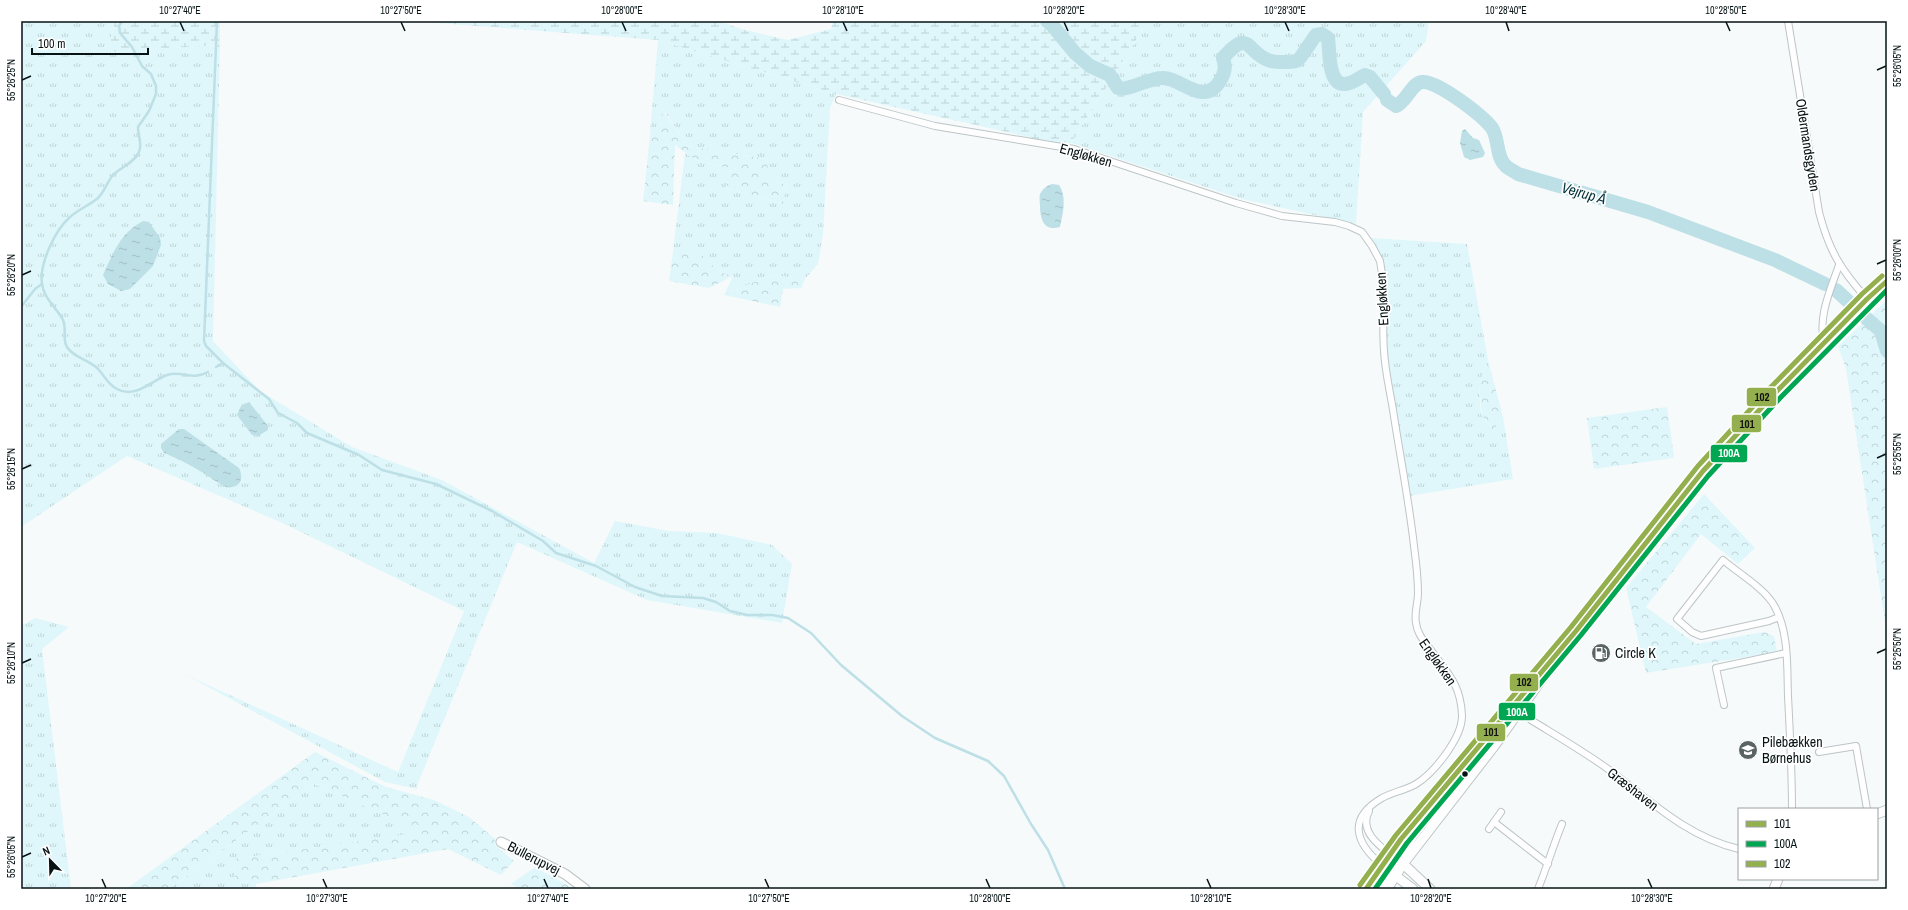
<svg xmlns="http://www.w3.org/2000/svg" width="1908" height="910" viewBox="0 0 1908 910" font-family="'Archivo Narrow',sans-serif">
<defs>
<pattern id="grass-tufts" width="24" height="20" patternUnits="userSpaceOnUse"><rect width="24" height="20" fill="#dff7fb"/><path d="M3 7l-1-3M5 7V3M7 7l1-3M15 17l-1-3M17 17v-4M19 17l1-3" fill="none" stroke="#bed3d6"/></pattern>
<pattern id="forest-crowns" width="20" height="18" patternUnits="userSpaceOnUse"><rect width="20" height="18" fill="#dff7fb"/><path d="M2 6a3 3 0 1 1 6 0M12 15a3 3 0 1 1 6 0" fill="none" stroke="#bed3d6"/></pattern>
<pattern id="wetland-marsh" width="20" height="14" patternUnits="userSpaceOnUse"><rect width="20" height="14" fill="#dff7fb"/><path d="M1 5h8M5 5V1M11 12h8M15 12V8" fill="none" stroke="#bed3d6"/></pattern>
<pattern id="water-ripples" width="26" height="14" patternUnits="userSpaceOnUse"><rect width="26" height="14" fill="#bddfe6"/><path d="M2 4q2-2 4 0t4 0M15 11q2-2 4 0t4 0" fill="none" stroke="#a1bec4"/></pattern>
</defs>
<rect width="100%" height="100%" fill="#f6fafa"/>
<g fill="url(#grass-tufts)">
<path d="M21,21H115L108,52L220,45L213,341L260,391L352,447L442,480L594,563L615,521L669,531L717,533L772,545L792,564L782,623L647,600L517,542L418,783L417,789L385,782L186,675L398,772L464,611L278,521L127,456L21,527Z"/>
<path d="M1148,21H1429L1426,41L1363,112L1356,224L1242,199L1071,143Z"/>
<path d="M658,40L836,94L830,108L823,234L818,264L805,279L771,275L724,295L733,276L719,272L696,250L672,259L685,153L697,161L731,168L726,188L783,204L786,185L768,180L767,159L688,146L665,112L649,145Z"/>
<path d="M1371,238L1467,244L1488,360L1479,384L1481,414L1493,431L1503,417L1513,479L1409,496C1402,452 1392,408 1387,363C1383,320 1397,277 1371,238Z"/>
<path d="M35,618L69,627L42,649L71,889H21V626Z"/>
<path d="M314,784L424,832L234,859L236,884H256V889H169Z"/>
</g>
<g fill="url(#forest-crowns)">
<path d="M664,112L688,146L767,159L769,180L786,185L783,204L726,188L731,168L697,161L675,145L673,205L643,201L649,145Z"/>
<path d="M696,249L719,272L733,276L709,288L669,281L672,259Z"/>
<path d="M771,275L805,279L801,288L783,289L780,307L724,295Z"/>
<path d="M1887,300V635L1846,369L1838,346Z"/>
<path d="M1488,360L1503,417L1493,431L1482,415L1479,384Z"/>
<path d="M1667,407L1674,458L1594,469L1587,418Z"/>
<path d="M1704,494L1755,548L1738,564L1701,534L1646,607L1696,644L1764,632L1774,636L1777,652L1646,673L1626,588Z"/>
<path d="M315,752L386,787L434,800L469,817L495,839V845L514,861L501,875L448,849L256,884H236L234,859L423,832L314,784L169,889H126Z"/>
<path d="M535,867L574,889H520L511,884Z"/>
</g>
<g fill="url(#wetland-marsh)">
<path d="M115,21H220V45L108,52Z"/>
<path d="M412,21H719L741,29L788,40L831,29L833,21H1148L1069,146L836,94L658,40Z"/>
</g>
<g fill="url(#water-ripples)">
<path d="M1465,129L1473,138L1479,140L1485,153L1483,157L1470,160L1464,157L1460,143L1462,131Z"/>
<path d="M1052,184L1059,185C1067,197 1063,213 1060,227C1044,232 1040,219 1040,206C1040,203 1039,197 1040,194C1043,188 1047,186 1052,184Z"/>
<path d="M143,221L149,222L160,238L161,245L153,266L130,289L121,291L108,284L103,275C113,253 121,232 143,221Z"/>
<path d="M249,402L268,426V430L258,436L252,435L237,415L241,406Z"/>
<path d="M179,429H184L239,468C244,478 241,489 226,487C220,485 206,474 200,471C189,464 176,458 164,453L161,448V444Z"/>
</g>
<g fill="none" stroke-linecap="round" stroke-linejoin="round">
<g stroke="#bddfe6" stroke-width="2.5">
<path d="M122,21L119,26L120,33L132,47L142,66L151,74L156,86V94L149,111L138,127C138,136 143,146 138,154C132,164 121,167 113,175C107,182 105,191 98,198C90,205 79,209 70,217C55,230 39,264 42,284C44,299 57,308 63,320C67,329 62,339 67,347C74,358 87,359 96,367C104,374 107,384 117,389C135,399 151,381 167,375C182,370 192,381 208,372"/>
<path d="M217,21L204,341L206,346L223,363L269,399L278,413L297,423L307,433L359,455L382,470L436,484L492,511L543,541L556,553L596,566L635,587L662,596L703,598L716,602L730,611L747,615H772L788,618L811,633L841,665L902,716L935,738L988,761L1004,776L1031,824L1048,850L1065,889"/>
<path d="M21,307L35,289L42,284"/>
<path d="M216,367L223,363"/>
</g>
<g stroke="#bddfe6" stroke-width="14">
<path d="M1047,21L1052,25L1075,53L1090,66L1110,75L1118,88C1129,91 1149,78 1162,78C1181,77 1203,108 1220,81C1225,73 1226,67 1223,58C1250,27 1246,52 1268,60C1272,62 1278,62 1283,62C1288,62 1294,63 1298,60C1301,58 1312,40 1316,35L1322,34L1328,38C1330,49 1327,85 1345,84C1352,84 1359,78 1365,75L1370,77L1384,94"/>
<path d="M1387,100L1396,106C1406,102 1412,83 1422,82C1437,80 1483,116 1492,128C1499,138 1496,157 1505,165C1508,169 1514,171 1518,174L1648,212L1775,260L1825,284"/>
<path d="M1836,290L1849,302"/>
<path d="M1866,318L1881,331L1887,351"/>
</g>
<defs>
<g id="street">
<path d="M1788,21L1819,212C1829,251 1841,270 1867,299"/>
<path d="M839,100L935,126L1074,149L1236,203L1282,216L1335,222L1349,226L1362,232L1372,246L1380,261L1382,274C1385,299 1382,325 1384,351C1385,371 1390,391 1393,410C1400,456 1409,501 1414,546C1416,561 1418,577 1418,593C1418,603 1414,613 1416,623C1417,633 1423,641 1430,649C1448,673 1461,685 1462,716C1462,738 1434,773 1416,784C1406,790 1393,792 1382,798C1346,819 1356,844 1383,866"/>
<path d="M1824,343C1818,316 1830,291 1839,265"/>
<path d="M1779,617L1769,621L1701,636L1692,632L1677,619L1723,560C1738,573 1766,589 1775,607C1789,633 1787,667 1788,696C1790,734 1792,771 1792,809"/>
<path d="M1724,705L1716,668L1786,653"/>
<path d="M1531,720C1557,736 1583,751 1608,769C1649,800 1687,837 1739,849"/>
<path d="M1819,752L1856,746L1867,809"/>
<path d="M1369,811C1359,830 1377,844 1391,855"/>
<path d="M1494,822L1548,864"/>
<path d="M1489,829L1501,812"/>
<path d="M1538,889C1547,867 1553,846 1562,824"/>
</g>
<g id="secondary">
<path d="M1877,814L1887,810"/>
<path d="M501,842L565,874L585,889"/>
<path d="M1399,860L1430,889"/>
<path d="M1397,869C1400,846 1433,811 1448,792"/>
<path d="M1392,873L1413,889"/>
<path d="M1366,889L1401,839L1545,667"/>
<path d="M1377,889L1389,871L1391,856"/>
<path d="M1387,889L1403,864L1495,745L1576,631L1703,471L1776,392L1867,299L1887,281"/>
<path d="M1774,889L1778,879"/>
</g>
</defs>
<use href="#street" stroke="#bdc5c6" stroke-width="8"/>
<use href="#secondary" stroke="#bdc5c6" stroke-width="11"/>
<use href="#street" stroke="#fefefe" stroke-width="6"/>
<use href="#secondary" stroke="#fefefe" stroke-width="9"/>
<defs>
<path id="bus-1" d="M1366,889L1401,839L1576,631L1703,471L1776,392L1867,299L1887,281"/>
<path id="bus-2" d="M1375,889L1407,843L1581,635L1708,476L1781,397L1887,290"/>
<path id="bus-3" d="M1360,885L1396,835L1571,627L1698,466L1771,387L1862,294L1882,276"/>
</defs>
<use href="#bus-1" stroke="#fff" stroke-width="8"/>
<use href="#bus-2" stroke="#fff" stroke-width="8"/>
<use href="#bus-3" stroke="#fff" stroke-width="8"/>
<use href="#bus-1" stroke="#94af4d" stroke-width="5"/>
<use href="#bus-2" stroke="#00a651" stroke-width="5"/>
<use href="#bus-3" stroke="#94af4d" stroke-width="5"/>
</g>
<path fill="none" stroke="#071315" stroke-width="1.5" d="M180,22L184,31M401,22L405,31M622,22L626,31M843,22L847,31M1064,22L1068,31M1285,22L1289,31M1506,22L1509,31M1726,22L1730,31M1877,70L1886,66M22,80L31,76M1877,264L1886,260M22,275L31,271M1877,458L1886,454M22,469L31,465M1877,653L1886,649M22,663L31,659M22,857L31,853M102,879L106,888M323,879L327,888M544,879L548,888M765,879L769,888M986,879L990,888M1207,879L1211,888M1428,879L1431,888M1648,879L1652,888"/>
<defs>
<symbol id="fuel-disc" viewBox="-11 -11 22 22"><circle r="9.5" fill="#5b6465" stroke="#fff"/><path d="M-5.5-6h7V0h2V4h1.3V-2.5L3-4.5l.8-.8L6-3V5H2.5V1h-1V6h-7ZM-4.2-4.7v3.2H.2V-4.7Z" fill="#fff"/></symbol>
<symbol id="school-disc" viewBox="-11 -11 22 22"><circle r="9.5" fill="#5b6465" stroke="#fff"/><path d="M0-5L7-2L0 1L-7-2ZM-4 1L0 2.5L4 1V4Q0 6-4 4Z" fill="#fff"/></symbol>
</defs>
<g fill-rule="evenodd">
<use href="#fuel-disc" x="1590" y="642" width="22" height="22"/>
<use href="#school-disc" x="1737" y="739" width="22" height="22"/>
</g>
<circle fill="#071315" stroke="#fff" stroke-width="1.5" cx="1465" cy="774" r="3.5"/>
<g text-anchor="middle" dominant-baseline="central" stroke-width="3.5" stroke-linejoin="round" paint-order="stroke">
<g font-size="14" fill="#071315" stroke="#fff">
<text transform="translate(1808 145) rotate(81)">Oldermandsgyden</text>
<text transform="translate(1086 155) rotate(16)">Engløkken</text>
<text transform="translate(1382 299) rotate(-93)">Engløkken</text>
<text transform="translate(1438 662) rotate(55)">Engløkken</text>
<text transform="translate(1633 789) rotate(38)">Græshaven</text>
<text transform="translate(534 858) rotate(27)">Bullerupvej</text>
</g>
<g font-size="14" fill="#071315" stroke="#fff" text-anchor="start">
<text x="1615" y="653">Circle K</text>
<text x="1762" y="742">Pilebækken<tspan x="1762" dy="16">Børnehus</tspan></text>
</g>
<g font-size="15" font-style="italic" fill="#06353c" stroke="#fff">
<text transform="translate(1584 193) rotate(16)">Vejrup Å</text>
</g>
</g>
<g stroke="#fff" stroke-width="1.5">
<rect x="1746" y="387" width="31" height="20" rx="4" fill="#94af4d"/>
<rect x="1731" y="414" width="31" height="19" rx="4" fill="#94af4d"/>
<rect x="1710" y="444" width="38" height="19" rx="4" fill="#00a651"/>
<rect x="1509" y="673" width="30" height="19" rx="4" fill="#94af4d"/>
<rect x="1498" y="702" width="38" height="19" rx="4" fill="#00a651"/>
<rect x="1476" y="723" width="30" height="19" rx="4" fill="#94af4d"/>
</g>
<g font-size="11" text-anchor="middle" font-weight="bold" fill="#fff">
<text x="1729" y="457">100A</text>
<text x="1517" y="716">100A</text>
</g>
<g font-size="11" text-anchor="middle" font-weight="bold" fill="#111">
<text x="1762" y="401">102</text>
<text x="1747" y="428">101</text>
<text x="1524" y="686">102</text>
<text x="1491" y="736">101</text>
</g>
<rect width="1908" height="910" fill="none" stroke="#ffffff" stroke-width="44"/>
<rect x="1738" y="808" width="140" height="72" fill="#ffffff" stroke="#9ca1a1"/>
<rect x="1746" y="821" width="20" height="6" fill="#94af4d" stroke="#9ca1a1"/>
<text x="1774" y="828" font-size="12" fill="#071315">101</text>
<rect x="1746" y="841" width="20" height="6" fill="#00a651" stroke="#9ca1a1"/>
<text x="1774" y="848" font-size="12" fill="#071315">100A</text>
<rect x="1746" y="861" width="20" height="6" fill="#94af4d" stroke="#9ca1a1"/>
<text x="1774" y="868" font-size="12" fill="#071315">102</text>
<g transform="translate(50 860) rotate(337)" stroke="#ffffff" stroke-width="3" paint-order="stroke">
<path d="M0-3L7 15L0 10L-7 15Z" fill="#071315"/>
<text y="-6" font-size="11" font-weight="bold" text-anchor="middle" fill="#071315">N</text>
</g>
<path d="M32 48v6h116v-6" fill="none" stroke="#071315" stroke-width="2"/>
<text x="38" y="48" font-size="12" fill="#071315" stroke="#ffffff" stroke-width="3" paint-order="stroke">100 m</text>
<rect x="22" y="22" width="1864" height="866" fill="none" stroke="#071315" stroke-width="1.5"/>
<g font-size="10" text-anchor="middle" fill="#071315">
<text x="180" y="14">10°27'40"E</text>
<text x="401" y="14">10°27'50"E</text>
<text x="622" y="14">10°28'00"E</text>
<text x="843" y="14">10°28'10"E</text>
<text x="1064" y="14">10°28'20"E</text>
<text x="1285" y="14">10°28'30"E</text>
<text x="1506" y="14">10°28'40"E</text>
<text x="1726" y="14">10°28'50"E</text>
<text transform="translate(1897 66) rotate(-90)" y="4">55°26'05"N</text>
<text transform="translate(11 80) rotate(-90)" y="4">55°26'25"N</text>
<text transform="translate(1897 260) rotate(-90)" y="4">55°26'00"N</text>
<text transform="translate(11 275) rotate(-90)" y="4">55°26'20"N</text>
<text transform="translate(1897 454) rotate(-90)" y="4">55°25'55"N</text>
<text transform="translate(11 469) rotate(-90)" y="4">55°26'15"N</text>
<text transform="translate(1897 649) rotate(-90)" y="4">55°25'50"N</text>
<text transform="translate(11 663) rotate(-90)" y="4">55°26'10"N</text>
<text transform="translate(11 857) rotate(-90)" y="4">55°26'05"N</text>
<text x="106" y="902">10°27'20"E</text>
<text x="327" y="902">10°27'30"E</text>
<text x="548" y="902">10°27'40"E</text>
<text x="769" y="902">10°27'50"E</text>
<text x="990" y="902">10°28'00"E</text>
<text x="1211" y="902">10°28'10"E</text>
<text x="1431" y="902">10°28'20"E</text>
<text x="1652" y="902">10°28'30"E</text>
</g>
</svg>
